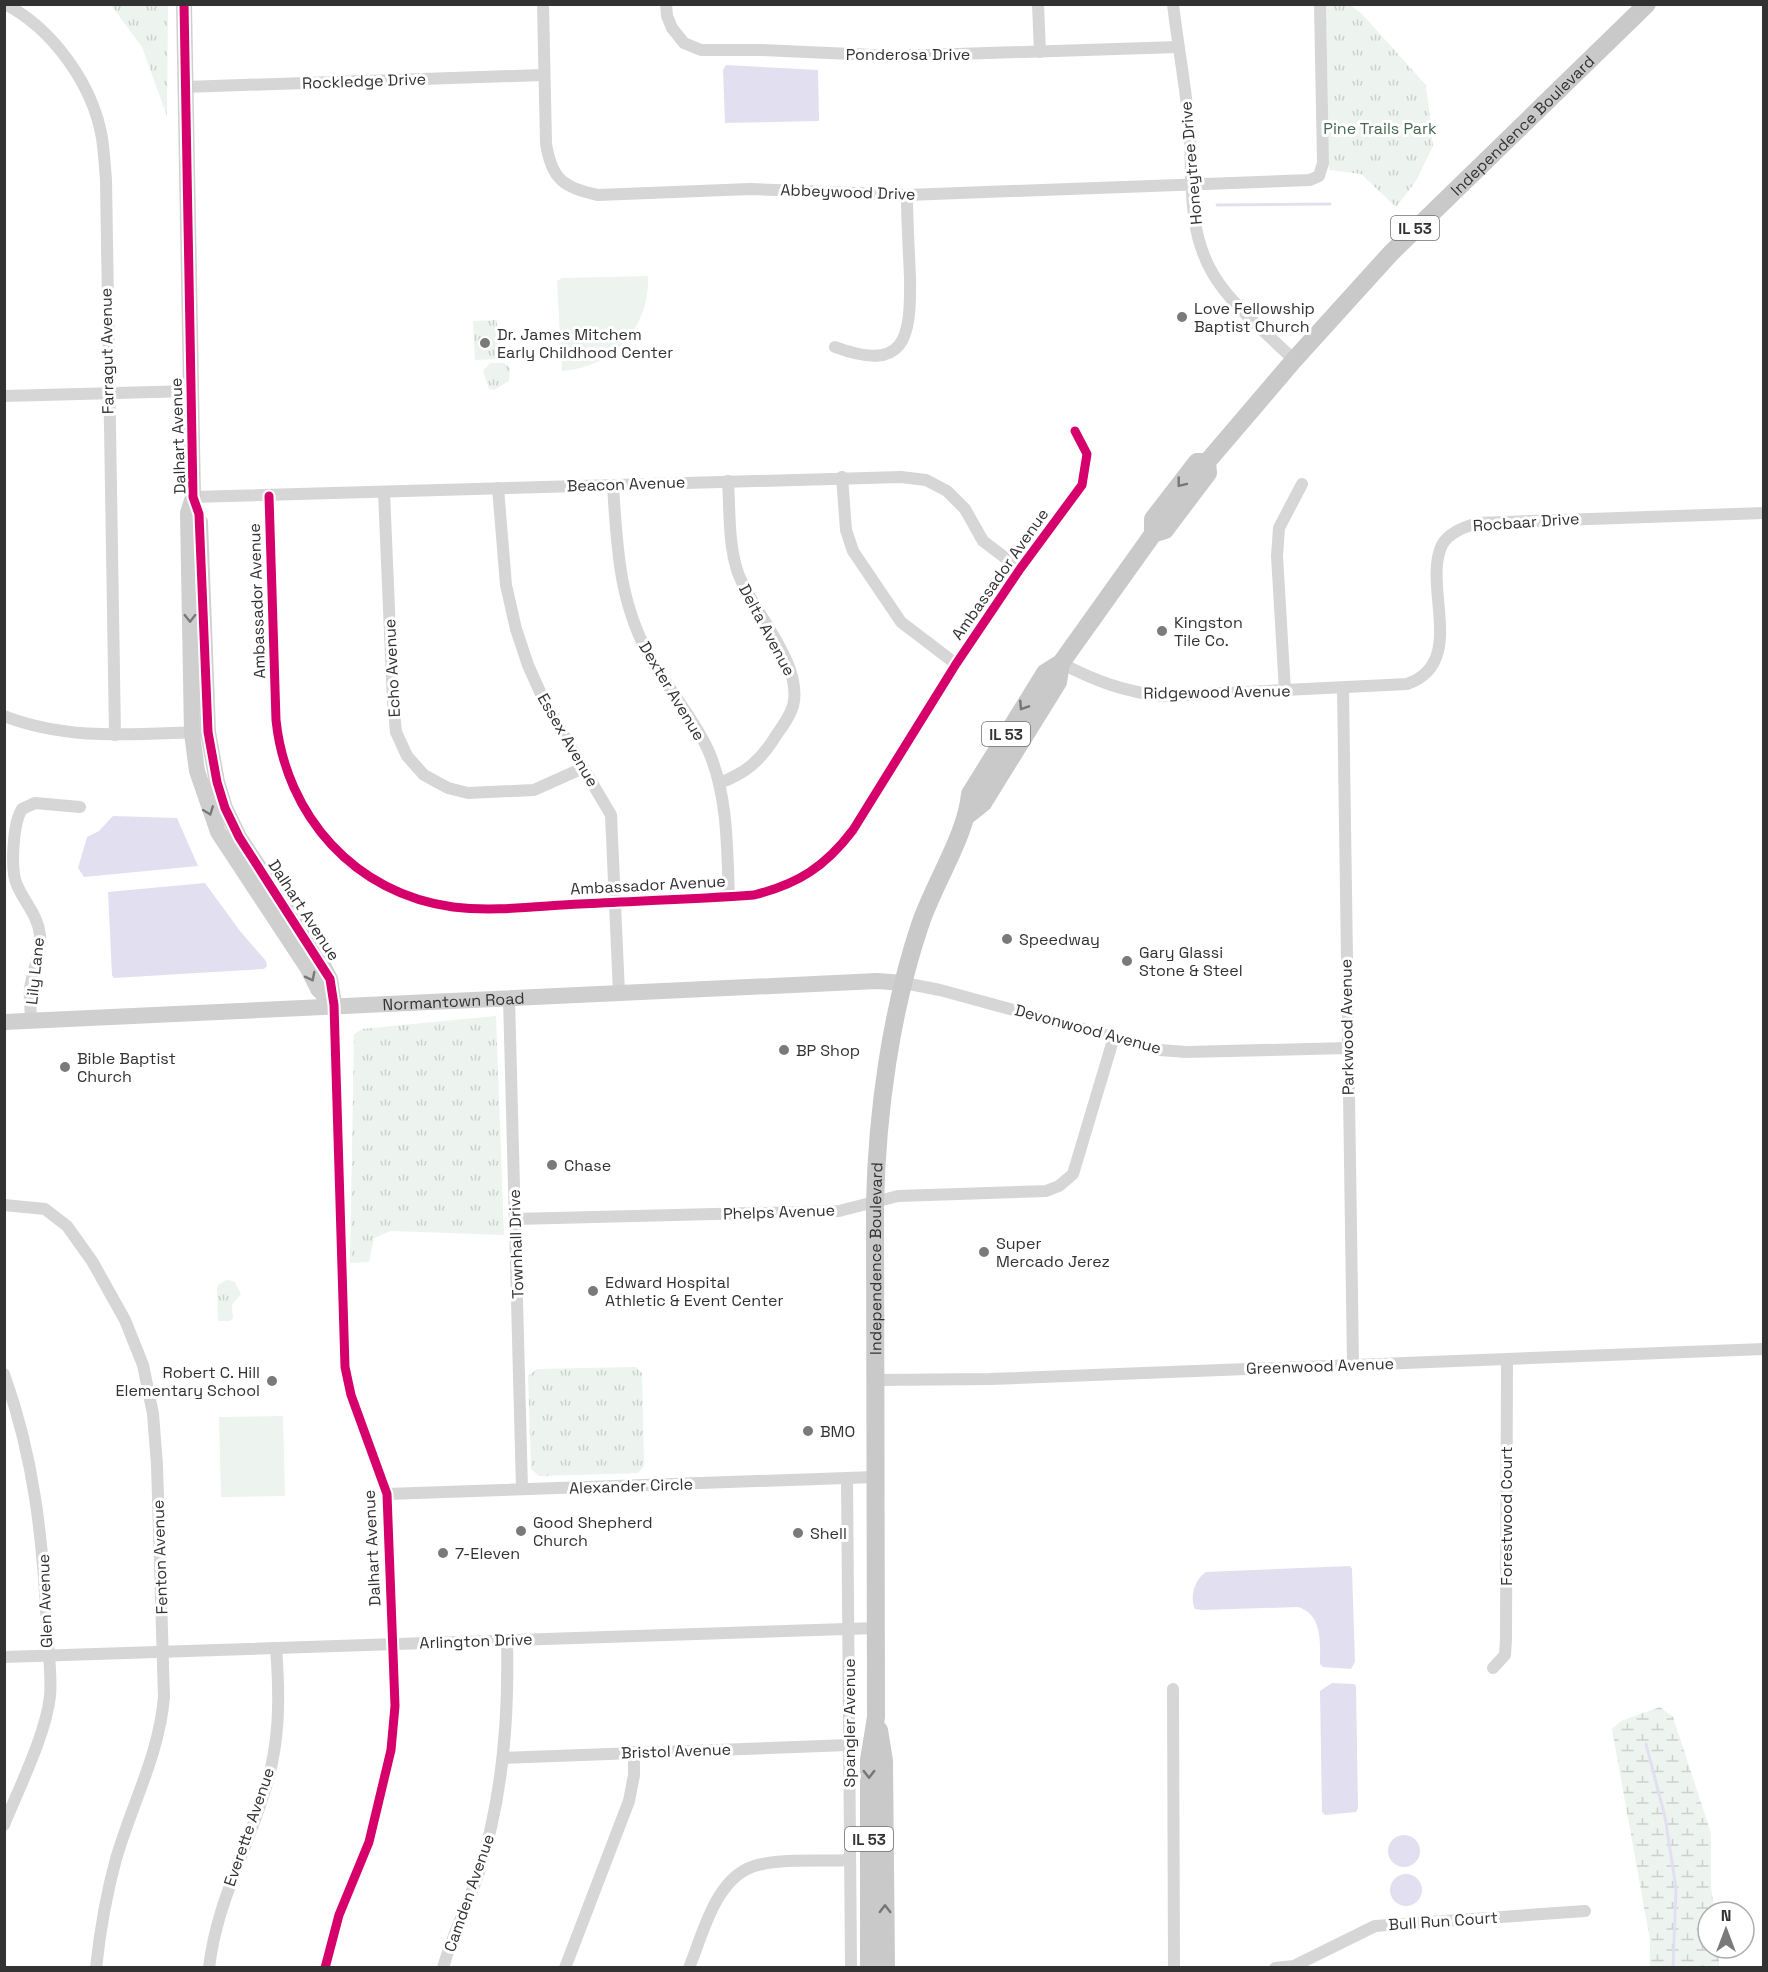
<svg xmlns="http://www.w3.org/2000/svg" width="1768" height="1972" viewBox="0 0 1768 1972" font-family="'Space Grotesk',sans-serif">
<defs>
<pattern id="grass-tufts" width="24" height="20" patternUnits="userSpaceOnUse" patternTransform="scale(1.5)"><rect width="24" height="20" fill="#edf3ef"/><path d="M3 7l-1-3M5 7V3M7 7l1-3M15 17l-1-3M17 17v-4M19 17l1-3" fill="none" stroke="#ccd1cd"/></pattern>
<pattern id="wetland-marsh" width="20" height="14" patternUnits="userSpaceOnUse" patternTransform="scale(1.5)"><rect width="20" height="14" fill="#edf3ef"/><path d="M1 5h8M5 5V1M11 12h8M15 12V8" fill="none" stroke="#ccd1cd"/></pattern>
</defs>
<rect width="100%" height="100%" fill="#fff"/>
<g fill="url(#grass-tufts)">
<path d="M111,5H168L167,116L142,47Z"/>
<path d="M1326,5H1350L1361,13L1426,85L1433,146L1416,181L1396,207L1361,174L1329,170Z"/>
<path d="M497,320L498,359L475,360L473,321Z"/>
<path d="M490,363H504L510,368L509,381L494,390L489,389L483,371Z"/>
<path d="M496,1016L504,1235L391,1231L374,1238L369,1262L350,1263L354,1034L362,1029Z"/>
<path d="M227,1280L234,1281L241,1294L232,1305L233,1318L230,1321H218L217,1288L219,1284Z"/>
<path d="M636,1367L642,1373L644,1466L638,1473L539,1476L531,1469L528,1376L537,1369Z"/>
</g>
<path fill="url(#wetland-marsh)" d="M1660,1707L1673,1717L1711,1833V1887L1715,1912H1708V1948H1719V1967H1650V1940L1612,1729L1621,1721Z"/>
<g fill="#edf3ef">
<path d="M648,276C650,328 613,367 562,371L557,281L562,278Z"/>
<path d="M283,1416L285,1496L221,1497L219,1417Z"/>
</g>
<g fill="#e2e0f0">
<path d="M726,65L818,70L819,121L725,123L723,70Z"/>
<path d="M113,816L177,818L198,866L84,877L78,868L87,837L99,831Z"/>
<path d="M205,883L240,931L266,961L267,966L264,969L114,978L112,975L108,892Z"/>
<path d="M1350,1566L1352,1569L1355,1662L1351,1669L1323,1667L1320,1664C1320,1642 1323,1615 1298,1607L1202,1610L1195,1609C1189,1597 1195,1579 1206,1572Z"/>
<path d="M1332,1683L1354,1684L1356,1686L1358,1808L1356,1812L1325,1815L1322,1812L1320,1691Z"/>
<circle cx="1404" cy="1851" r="16"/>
<circle cx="1406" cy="1890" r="16"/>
</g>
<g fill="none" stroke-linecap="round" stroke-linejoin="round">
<g stroke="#e2e0f0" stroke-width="3">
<path d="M1217,205L1330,204"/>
<path d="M1646,1744L1665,1817L1676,1888L1673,1968"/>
</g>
<g stroke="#d6d6d6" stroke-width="12">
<path d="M5,4C53,29 93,85 102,138C104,152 105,166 106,180L115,735"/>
<path d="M543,4L546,143C551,178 563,188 598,195L750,189L907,195L1310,180L1319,176L1323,163L1320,4"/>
<path d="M666,4L667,16L672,28L684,43L701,50H761L896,56L1178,47"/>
<path d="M1038,4L1040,52"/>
<path d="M1173,4C1178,48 1187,92 1190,136C1192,182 1188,232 1213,274C1232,306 1267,333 1294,360"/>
<path d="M185,87L543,75"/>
<path d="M835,347C905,373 911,339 910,278C909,251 907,223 907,195"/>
<path d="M4,396L191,391"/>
<path d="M842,477L846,530L853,551L901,622L956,664"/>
<path d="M613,485C617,549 619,607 654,664C671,692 700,728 711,757C728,801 727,850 729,896"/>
<path d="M498,488L506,585L516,629L528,665L545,703L611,815L619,993"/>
<path d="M384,492L393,702L396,732L407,756L424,775L448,788L468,793L534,790L583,768"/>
<path d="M269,496L276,720C286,816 355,894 453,907C494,912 539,906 580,904C638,901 696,899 754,895C798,884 825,867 853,830L956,664L1020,569L1082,485L1087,454L1075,431"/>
<path d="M193,497L901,477L926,480L947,491L965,509L983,541L1020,569"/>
<path d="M1061,663C1095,681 1125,692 1163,696L1407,684C1468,663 1422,586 1442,545C1449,532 1465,527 1477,523L1764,513"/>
<path d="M1343,689L1353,1364"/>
<path d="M1285,691L1277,556L1279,528L1302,484"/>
<path d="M4,716C68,741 133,734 200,732"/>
<path d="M719,783C747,773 762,759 777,734C783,726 790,715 793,706C804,664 752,611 738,573C728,544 730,511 728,481"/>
<path d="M904,983L940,990L1160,1050L1186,1052L1348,1048"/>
<path d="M509,998L522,1489"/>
<path d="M31,1021C31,1010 29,999 30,989C32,970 42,954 40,935C38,915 24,902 17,885C10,870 13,823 22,809L35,803L80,807"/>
<path d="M4,1205L45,1209L67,1226L92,1261L125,1320L143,1365L153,1414L157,1465L164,1697C159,1755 132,1804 116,1859C106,1895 100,1931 96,1968"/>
<path d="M515,1219L839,1211L898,1196L1046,1191L1059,1186L1073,1174L1114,1037"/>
<path d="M4,1374C34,1457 43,1540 47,1628C48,1650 52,1675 50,1696C46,1734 19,1788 4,1825"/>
<path d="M876,1380L990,1379L1764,1349"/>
<path d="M847,1478L851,1968"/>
<path d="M387,1494L875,1477"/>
<path d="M4,1657L877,1628"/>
<path d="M1493,1668L1505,1655L1506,1639L1507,1359"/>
<path d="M1173,1689L1174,1968"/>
<path d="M504,1758L849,1745"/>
<path d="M209,1968C216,1905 246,1852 264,1793C280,1745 280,1698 276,1648"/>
<path d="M325,1968L339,1915L369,1842L391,1750L395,1706L387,1494L351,1395L345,1367L334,1005"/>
<path d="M443,1968C452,1935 468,1905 479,1872C503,1796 509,1719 507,1640"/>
<path d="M565,1968L629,1801L634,1775V1752"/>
<path d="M689,1968C702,1936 714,1885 747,1869C771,1857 822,1862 849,1860"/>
<path d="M1275,1968L1294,1966L1375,1926L1585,1911"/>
</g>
<g stroke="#cfcfcf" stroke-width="16">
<path d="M184,4L193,497L188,513L192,733L197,771L218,832L307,967L318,989L334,1005"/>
<path d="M200,522L208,732L217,782L225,808L239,837L319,958L330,979L334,1005"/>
<path id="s1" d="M4,1022L877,981L904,983"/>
</g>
<g stroke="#c9c9c9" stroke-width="18">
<path d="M1153,534V519L1197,462H1207"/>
<path id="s2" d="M968,815L983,803L1058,682L1061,663L1153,534L1165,530L1208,473L1207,462L1294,360L1391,253L1647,4"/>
<path d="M879,1730L884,1761L886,1968"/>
<path id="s3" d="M869,1968V1760L876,1717L875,1203C877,1112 891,1011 920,925C934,883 966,836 970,794L1045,673L1061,663"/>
</g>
<defs>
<g id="cycleway">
<path d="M184,4L193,497L199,514L208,732L217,782L225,808L239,837L330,979L334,1005L345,1367L351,1395L387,1494L395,1706L391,1750L369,1842L339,1915L325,1968"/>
<path d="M269,496L276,720C286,816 355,894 453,907C494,912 539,906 580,904C638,901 696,899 754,895C798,884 825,867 853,830L956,664L1020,569L1082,485L1087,454L1075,431"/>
</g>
</defs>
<use href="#cycleway" stroke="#fff" stroke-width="13"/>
<use href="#cycleway" stroke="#d6006c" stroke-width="9"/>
</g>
<defs><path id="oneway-chevron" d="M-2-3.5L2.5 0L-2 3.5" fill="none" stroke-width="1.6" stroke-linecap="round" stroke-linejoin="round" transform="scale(1.5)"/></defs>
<g stroke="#767676">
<use href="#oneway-chevron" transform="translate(1181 483) rotate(128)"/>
<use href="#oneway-chevron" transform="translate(1023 706) rotate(123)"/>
<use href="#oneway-chevron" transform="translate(869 1774) rotate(90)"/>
<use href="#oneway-chevron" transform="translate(885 1909) rotate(-90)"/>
</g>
<g stroke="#797979">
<use href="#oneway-chevron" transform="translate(190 618) rotate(89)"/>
<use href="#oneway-chevron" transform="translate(209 811) rotate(69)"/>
<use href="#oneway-chevron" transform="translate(311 977) rotate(63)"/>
</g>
<g fill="#7a7a7a" stroke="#fff" stroke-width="2">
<circle cx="1182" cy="317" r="6"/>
<circle cx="485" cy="343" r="6"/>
<circle cx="1162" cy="631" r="6"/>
<circle cx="1007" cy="939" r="6"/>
<circle cx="1127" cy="961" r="6"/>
<circle cx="784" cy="1050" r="6"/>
<circle cx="65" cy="1067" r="6"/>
<circle cx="552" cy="1165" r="6"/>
<circle cx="984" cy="1252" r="6"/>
<circle cx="593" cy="1291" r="6"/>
<circle cx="272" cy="1381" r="6"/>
<circle cx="808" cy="1431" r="6"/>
<circle cx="521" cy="1531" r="6"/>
<circle cx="798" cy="1533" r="6"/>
<circle cx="443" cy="1553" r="6"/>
</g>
<g text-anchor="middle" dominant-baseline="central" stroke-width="6" stroke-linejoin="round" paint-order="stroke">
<g fill="#fff" stroke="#707070" stroke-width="1.5">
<rect x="1391" y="216" width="48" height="24" rx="4.5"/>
<rect x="982" y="722" width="48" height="24" rx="4.5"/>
<rect x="845" y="1827" width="48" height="24" rx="4.5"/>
</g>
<g font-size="15" font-weight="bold" fill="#323232">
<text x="1415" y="228">IL 53</text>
<text x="1006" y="734">IL 53</text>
<text x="869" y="1839">IL 53</text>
</g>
<g font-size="16" fill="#323232" stroke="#fff">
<text x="908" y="54">Ponderosa Drive</text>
<text transform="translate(364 81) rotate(-2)">Rockledge Drive</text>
<text stroke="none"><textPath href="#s2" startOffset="896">Independence Boulevard</textPath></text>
<text transform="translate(1191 163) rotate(-95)">Honeytree Drive</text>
<text transform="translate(848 192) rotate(2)">Abbeywood Drive</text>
<text transform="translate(107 351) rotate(-91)">Farragut Avenue</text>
<text transform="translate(178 436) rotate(-92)">Dalhart Avenue</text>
<text transform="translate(626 484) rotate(-2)">Beacon Avenue</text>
<text transform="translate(1526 522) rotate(-4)">Rocbaar Drive</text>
<text transform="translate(1000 574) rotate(-55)">Ambassador Avenue</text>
<text transform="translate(257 601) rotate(-92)">Ambassador Avenue</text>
<text transform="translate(767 630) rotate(62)">Delta Avenue</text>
<text transform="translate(392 668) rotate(-93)">Echo Avenue</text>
<text transform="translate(672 691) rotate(59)">Dexter Avenue</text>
<text transform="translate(1217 692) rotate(-1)">Ridgewood Avenue</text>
<text transform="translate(568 740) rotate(60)">Essex Avenue</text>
<text transform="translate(648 885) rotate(-3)">Ambassador Avenue</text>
<text transform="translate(304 910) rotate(57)">Dalhart Avenue</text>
<text transform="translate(35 971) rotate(-84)">Lily Lane</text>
<text stroke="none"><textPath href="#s1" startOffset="450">Normantown Road</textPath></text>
<text transform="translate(1347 1027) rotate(-91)">Parkwood Avenue</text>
<text transform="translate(1088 1029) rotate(15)">Devonwood Avenue</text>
<text transform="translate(779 1212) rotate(-2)">Phelps Avenue</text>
<text transform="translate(516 1244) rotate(-92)">Townhall Drive</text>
<text stroke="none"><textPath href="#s3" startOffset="710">Independence Boulevard</textPath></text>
<text transform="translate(1320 1366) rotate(-2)">Greenwood Avenue</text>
<text transform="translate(631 1486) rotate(-2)">Alexander Circle</text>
<text transform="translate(1506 1516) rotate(-90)">Forestwood Court</text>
<text transform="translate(372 1548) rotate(-93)">Dalhart Avenue</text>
<text transform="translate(160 1557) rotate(-92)">Fenton Avenue</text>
<text transform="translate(45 1601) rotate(-92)">Glen Avenue</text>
<text transform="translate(476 1641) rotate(-2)">Arlington Drive</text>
<text transform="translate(849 1723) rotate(-90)">Spangler Avenue</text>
<text transform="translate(676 1751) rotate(-2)">Bristol Avenue</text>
<text transform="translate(249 1827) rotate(-71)">Everette Avenue</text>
<text transform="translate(469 1893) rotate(-71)">Camden Avenue</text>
<text transform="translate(1443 1921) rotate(-4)">Bull Run Court</text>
</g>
<g font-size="16" fill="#44694f" stroke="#fff">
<text x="1380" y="128">Pine Trails Park</text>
</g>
<g font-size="16" fill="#323232" stroke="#fff" text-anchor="start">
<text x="1194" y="308">Love Fellowship<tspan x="1194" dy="18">Baptist Church</tspan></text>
<text x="497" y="334">Dr. James Mitchem<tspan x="497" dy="18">Early Childhood Center</tspan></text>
<text x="1174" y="622">Kingston<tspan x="1174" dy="18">Tile Co.</tspan></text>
<text x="1019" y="939">Speedway</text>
<text x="1139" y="952">Gary Glassi<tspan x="1139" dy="18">Stone &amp; Steel</tspan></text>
<text x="796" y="1050">BP Shop</text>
<text x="77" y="1058">Bible Baptist<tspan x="77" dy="18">Church</tspan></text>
<text x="564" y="1165">Chase</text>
<text x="996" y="1243">Super<tspan x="996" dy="18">Mercado Jerez</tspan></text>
<text x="605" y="1282">Edward Hospital<tspan x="605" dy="18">Athletic &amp; Event Center</tspan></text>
<text x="260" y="1372" text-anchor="end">Robert C. Hill<tspan x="260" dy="18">Elementary School</tspan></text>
<text x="820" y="1431">BMO</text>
<text x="533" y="1522">Good Shepherd<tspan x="533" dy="18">Church</tspan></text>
<text x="810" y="1533">Shell</text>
<text x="455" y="1553">7-Eleven</text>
</g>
</g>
<rect width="1768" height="1972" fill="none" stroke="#323232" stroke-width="12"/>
<g transform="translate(1726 1930)"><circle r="28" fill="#ffffff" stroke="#adadad" stroke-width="1.5"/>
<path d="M0-4.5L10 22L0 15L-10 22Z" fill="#7a7a7a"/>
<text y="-9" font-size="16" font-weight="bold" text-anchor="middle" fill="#323232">N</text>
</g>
</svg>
